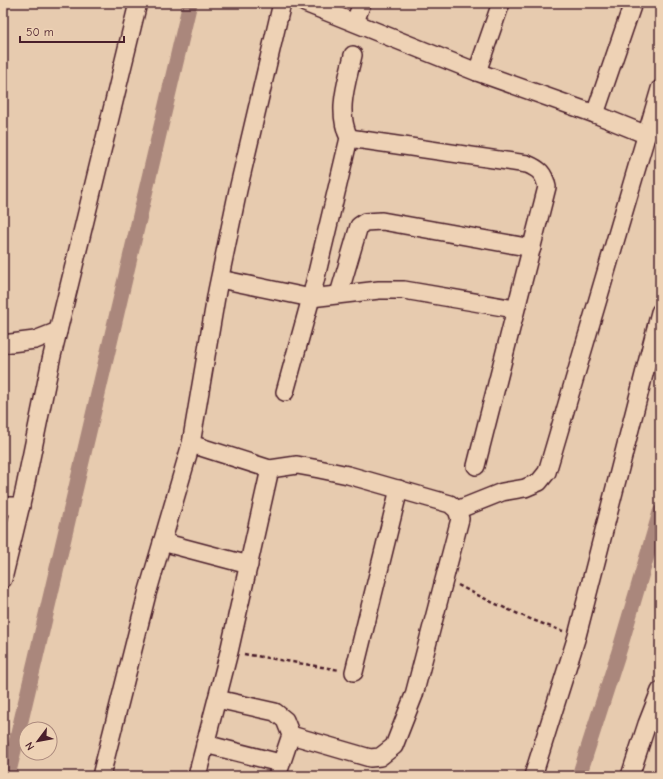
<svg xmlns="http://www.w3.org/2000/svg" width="663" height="779" viewBox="0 0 663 779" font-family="'Comic Neue',sans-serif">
<rect width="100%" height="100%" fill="#e7cbaf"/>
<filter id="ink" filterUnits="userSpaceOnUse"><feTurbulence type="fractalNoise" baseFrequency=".025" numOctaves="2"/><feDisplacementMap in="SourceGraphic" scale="8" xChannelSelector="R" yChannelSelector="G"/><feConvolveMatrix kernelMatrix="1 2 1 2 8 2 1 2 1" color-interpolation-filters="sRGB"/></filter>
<g filter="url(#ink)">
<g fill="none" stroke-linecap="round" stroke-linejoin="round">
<g stroke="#aa877b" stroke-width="15">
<path d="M8,776L190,3"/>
<path d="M579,776L620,648L660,512"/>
</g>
<defs>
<g id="minor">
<path d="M305,3L477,72L595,114L647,135"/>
<path d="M355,22L362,3"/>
<path d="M477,72L501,3"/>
<path d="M595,114L633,3"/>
<path d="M349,138L527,164C539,169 544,173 547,187L476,466"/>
<path d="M220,279L311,298L379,290H404L515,309"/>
<path d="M339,294L359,226L365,222L382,221L532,248"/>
<path d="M3,344L35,340L58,331"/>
<path d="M285,392L311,298L349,138C336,110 347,83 353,55"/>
<path d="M191,444L270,469L297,465L319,469L348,475L450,504L457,510L460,519L414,695L394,746L380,757L370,758L291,735"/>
<path d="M3,506H21"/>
<path d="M457,510L502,492L525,488L539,482L547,472L660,89"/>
<path d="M162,542L249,565"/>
<path d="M3,579L24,492L51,360L138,3"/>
<path d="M354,672L399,489"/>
<path d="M217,699L275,712L285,720L291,735L277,776"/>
<path d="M205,744L280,763"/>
<path d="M101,776L147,594L191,444L217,291L238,190L282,3"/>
<path d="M197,776L229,652L270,469"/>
<path d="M533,776L577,636L660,312"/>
<path d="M630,776L647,724L660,691"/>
</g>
</defs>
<use href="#minor" stroke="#4a1f2b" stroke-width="20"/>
<g stroke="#4a1f2b" stroke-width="2.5" stroke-dasharray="4 3" stroke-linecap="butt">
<path d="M458,585C492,603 527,619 563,631"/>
<path d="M244,654L340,670"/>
</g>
<use href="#minor" stroke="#eed2b5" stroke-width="17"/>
</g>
</g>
<rect width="663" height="779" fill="none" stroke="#eed2b5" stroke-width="16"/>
<rect x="8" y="8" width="647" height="763" fill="none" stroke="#4a1f2b" stroke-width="1.5" filter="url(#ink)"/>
<g transform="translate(38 741) rotate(238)"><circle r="19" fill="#eed2b5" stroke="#ac8a7e"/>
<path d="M0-3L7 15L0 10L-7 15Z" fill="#4a1f2b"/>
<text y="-6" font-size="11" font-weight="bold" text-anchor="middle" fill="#4a1f2b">N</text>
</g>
<path d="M20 36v6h104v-6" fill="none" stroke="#4a1f2b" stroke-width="2"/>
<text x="26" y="36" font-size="12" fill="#4a1f2b" stroke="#eed2b5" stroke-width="3" paint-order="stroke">50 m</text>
</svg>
